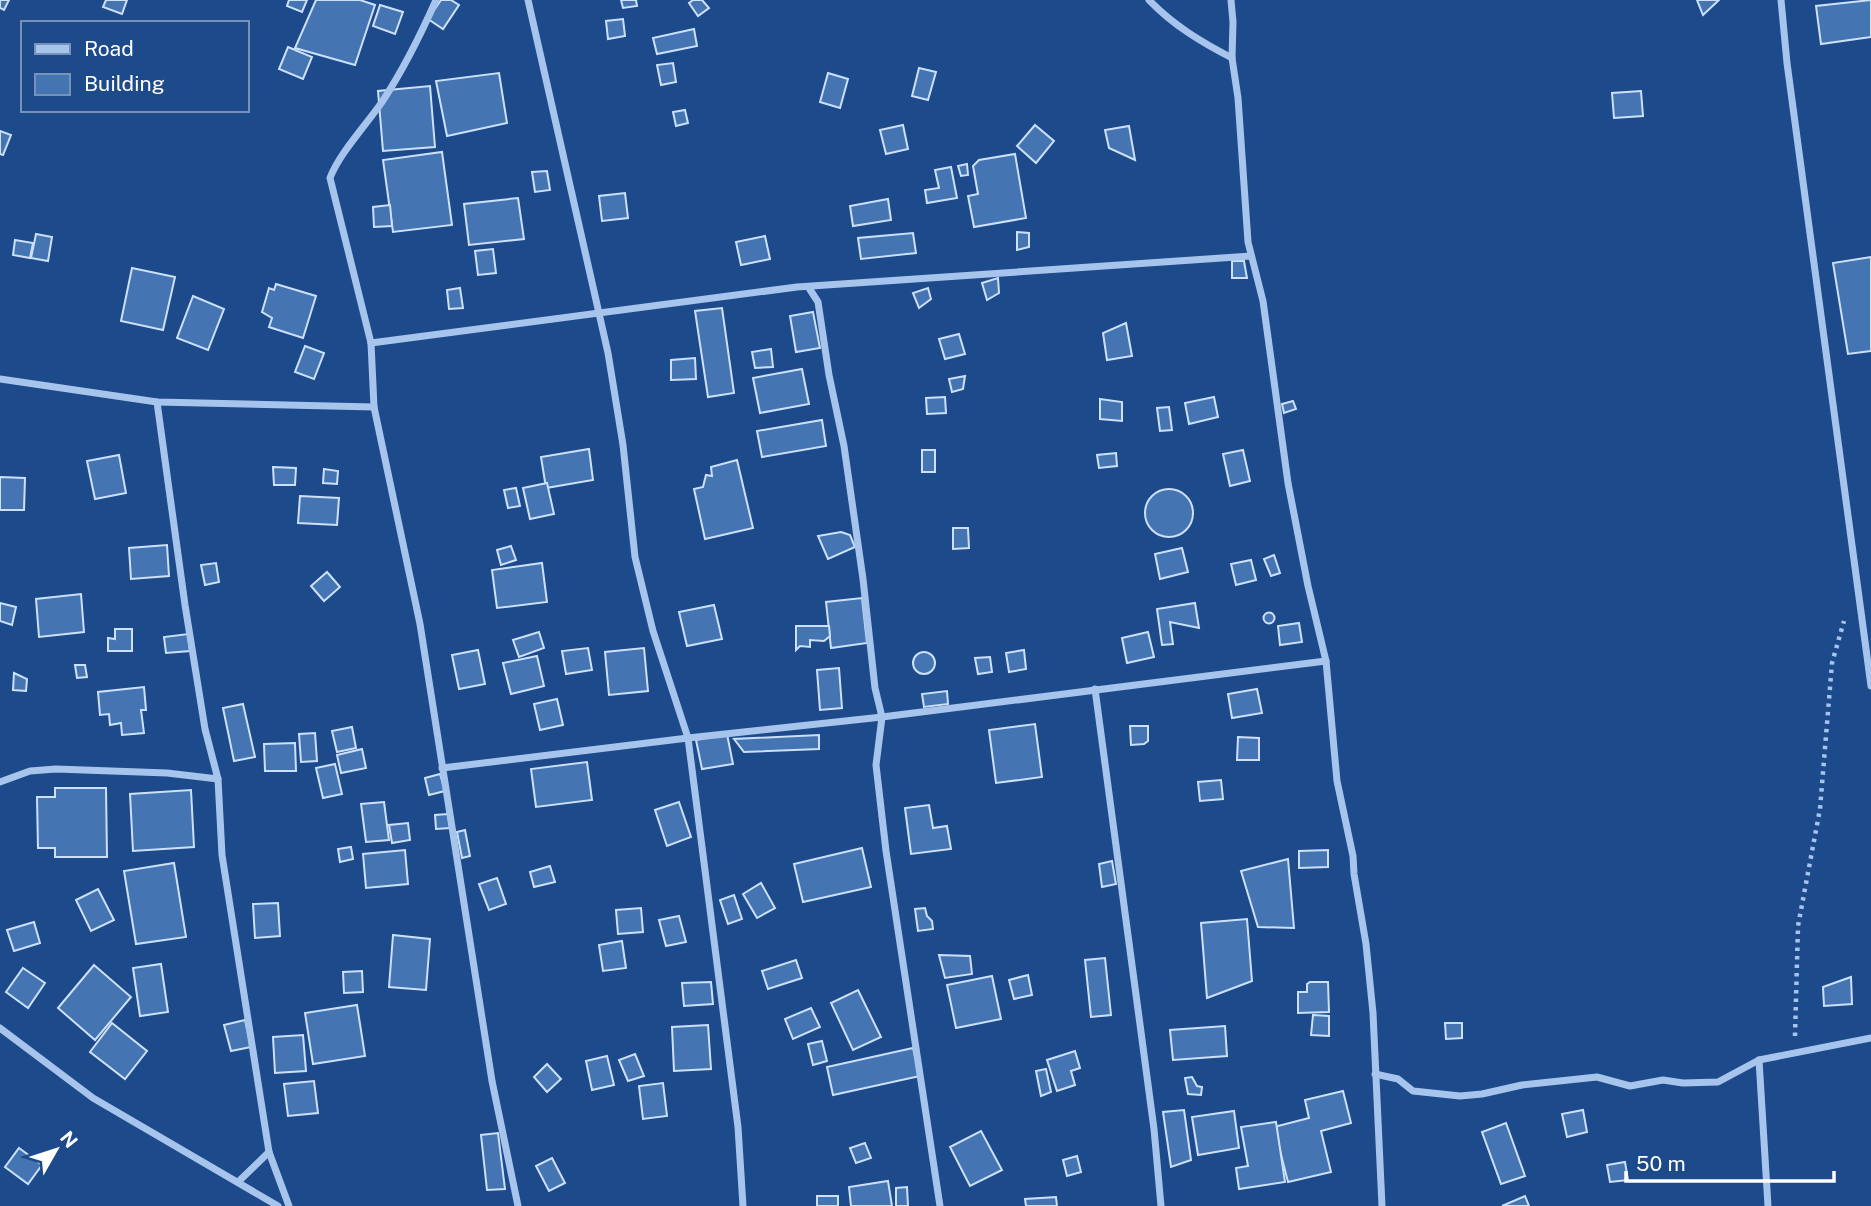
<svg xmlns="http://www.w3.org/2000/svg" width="1871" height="1206" viewBox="0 0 1871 1206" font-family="'Public Sans',sans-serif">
<rect width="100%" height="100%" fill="#1c4a8a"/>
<g fill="#4474b2" stroke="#cde0f9" stroke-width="2">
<path d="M0,0H9L4,10L0,8Z"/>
<path d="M106,0H127L122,14L103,7Z"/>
<path d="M289,0H307L302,12L287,6Z"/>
<path d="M316,0H360L375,5L355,65L295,48Z"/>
<path d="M441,0H451L459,5L443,29L428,19Z"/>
<path d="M621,0H636L637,6L623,8Z"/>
<path d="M693,0H702L709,8L698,16L689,3Z"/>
<path d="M1697,0H1719L1703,15Z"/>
<path d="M1871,0V37L1821,44L1816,6Z"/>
<path d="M380,5L403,12L395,34L373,26Z"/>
<path d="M623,19L625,36L608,39L606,21Z"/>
<path d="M694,29L697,46L657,54L653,38Z"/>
<path d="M288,47L312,57L303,79L279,69Z"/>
<path d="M673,63L676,82L661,85L657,65Z"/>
<path d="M919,68L936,72L928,100L912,96Z"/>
<path d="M499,73L507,123L447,136L436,81Z"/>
<path d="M828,73L848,79L840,108L820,102Z"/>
<path d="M430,86L435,147L383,151L378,91Z"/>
<path d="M1641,91L1643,116L1614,118L1612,93Z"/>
<path d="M685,110L688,123L676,126L673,112Z"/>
<path d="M903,125L908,149L886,154L880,130Z"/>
<path d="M1035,125L1054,141L1036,163L1017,146Z"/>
<path d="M1129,126L1135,160L1109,148L1105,130Z"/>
<path d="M0,131L11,135L3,155L0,154Z"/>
<path d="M442,152L452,225L393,232L383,160Z"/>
<path d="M1015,154L1026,218L974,227L968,196L978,194L973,166L979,160Z"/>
<path d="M967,164L968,175L961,176L958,166Z"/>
<path d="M951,167L957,198L927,203L925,190L939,188L935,170Z"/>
<path d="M547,171L550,190L535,192L532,172Z"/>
<path d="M625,193L628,218L602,221L599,196Z"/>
<path d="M518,198L524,239L469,245L464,204Z"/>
<path d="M888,199L891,220L853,226L850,206Z"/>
<path d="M390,205L392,226L374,227L373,207Z"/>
<path d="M1017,232L1029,233V247L1017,250Z"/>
<path d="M913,233L916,253L861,259L858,238Z"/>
<path d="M36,234L52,237L48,261L31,258Z"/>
<path d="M765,236L770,259L741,265L736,242Z"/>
<path d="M15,240L33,243L30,258L13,255Z"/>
<path d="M493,249L496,273L478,275L475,251Z"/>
<path d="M1871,257V351L1848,354L1833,263Z"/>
<path d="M1232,261H1244L1247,278H1232Z"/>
<path d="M132,268L175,277L163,330L121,321Z"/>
<path d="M998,278L999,293L987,300L982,283Z"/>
<path d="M276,284L316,296L303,338L269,327L272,318L262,312L269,288L274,290Z"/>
<path d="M460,288L463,308L449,309L447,290Z"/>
<path d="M928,288L931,299L919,308L913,293Z"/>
<path d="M193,296L224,309L208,350L177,338Z"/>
<path d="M722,308L734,393L708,397L695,311Z"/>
<path d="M813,312L820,348L796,352L790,316Z"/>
<path d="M1126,323L1132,356L1107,360L1103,333Z"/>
<path d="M959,334L965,354L945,359L939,339Z"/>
<path d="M305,346L324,353L314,379L295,372Z"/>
<path d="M771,349L773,367L755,368L752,352Z"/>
<path d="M695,358L696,379L671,380V360Z"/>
<path d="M802,369L809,404L760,413L753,378Z"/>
<path d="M965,376L963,389L952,392L949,379Z"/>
<path d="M945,397L946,413L927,414L926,398Z"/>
<path d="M1214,397L1218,417L1189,424L1185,403Z"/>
<path d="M1100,399L1122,402V421L1100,419Z"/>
<path d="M1293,401L1296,409L1284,413L1282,404Z"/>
<path d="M1169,407L1172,430L1160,431L1157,408Z"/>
<path d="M822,420L826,446L762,457L757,431Z"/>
<path d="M589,449L593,480L546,488L541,457Z"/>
<rect x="922" y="450" width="13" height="22"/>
<path d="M1243,450L1250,481L1230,486L1223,454Z"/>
<path d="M1116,453L1117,466L1099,468L1097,455Z"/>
<path d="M119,455L126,493L95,499L87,461Z"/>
<path d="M737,460L753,528L705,539L694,489L703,487L706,475L712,476L711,467Z"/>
<path d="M273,467L296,468L295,485H274Z"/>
<path d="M324,469L338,471L337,484L323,483Z"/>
<path d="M0,477L25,478L24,510H0Z"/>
<path d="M547,483L554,514L530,519L523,488Z"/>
<path d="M516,488L520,506L508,508L504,490Z"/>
<circle cx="1169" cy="513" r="24"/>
<path d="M300,496L339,498L337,525L298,523Z"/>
<path d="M953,528H968L969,548L953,549Z"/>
<path d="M841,532L850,535L855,547L828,559L818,536Z"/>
<path d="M167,545L169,576L131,579L129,548Z"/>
<path d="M511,546L516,560L501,565L497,550Z"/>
<path d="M1182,548L1188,572L1160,579L1155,554Z"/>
<path d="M1274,555L1280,573L1271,576L1264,559Z"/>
<path d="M1251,560L1256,580L1236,585L1231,564Z"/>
<path d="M216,563L219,582L205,585L201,565Z"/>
<path d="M542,563L547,602L497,608L492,570Z"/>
<path d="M327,572L340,587L324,601L311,586Z"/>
<path d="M81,594L84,632L39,637L36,599Z"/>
<path d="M862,598L867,643L831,648L826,602Z"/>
<path d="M0,603L16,607L12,625L0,621Z"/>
<path d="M1195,603L1199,628L1170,622L1173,644L1162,645L1157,609Z"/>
<path d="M714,605L722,639L687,646L679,612Z"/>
<circle cx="1269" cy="618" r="5.5"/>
<path d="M1299,623L1302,642L1280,645L1278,626Z"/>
<path d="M796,626H829L830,636L824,641L810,640V647L800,646L796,650Z"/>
<path d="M115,629H132V651H108V638L115,639Z"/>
<path d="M539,632L544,648L519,657L513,640Z"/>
<path d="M1148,632L1154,657L1127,663L1122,638Z"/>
<path d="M188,634L190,651L166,653L164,637Z"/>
<path d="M588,648L592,670L566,674L562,651Z"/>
<path d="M644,648L648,691L609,695L605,652Z"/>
<path d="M478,650L485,684L459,689L452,655Z"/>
<path d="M1024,650L1026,669L1009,672L1006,653Z"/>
<circle cx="924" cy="663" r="11"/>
<path d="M537,656L544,686L511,694L503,663Z"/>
<path d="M990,657L992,672L978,674L975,658Z"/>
<path d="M75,665H85L87,677L77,678Z"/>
<path d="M839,668L842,708L820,710L817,670Z"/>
<path d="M14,673L27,679L26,691L13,690Z"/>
<path d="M144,687L146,710H141L144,733L122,735L121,723L110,725L109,714L100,715L98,692Z"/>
<path d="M1257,689L1262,713L1232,718L1228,694Z"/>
<path d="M947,691L948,704L924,707L922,694Z"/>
<path d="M557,699L563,725L540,730L534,704Z"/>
<path d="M243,704L255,757L234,761L223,708Z"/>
<path d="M1035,724L1042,777L996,783L989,730Z"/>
<path d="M1130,726H1148V741L1144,744L1131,745Z"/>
<path d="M352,727L356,748L337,752L332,731Z"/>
<path d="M315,733L317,761L301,762L299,734Z"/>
<path d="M727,734L733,764L702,769L696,740Z"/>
<path d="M819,735V749L744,752L734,739Z"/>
<path d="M1238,737L1259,738V760H1237Z"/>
<path d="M295,743L296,771H265L264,744Z"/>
<path d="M362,749L366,768L341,773L337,755Z"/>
<path d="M587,762L592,800L536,807L531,769Z"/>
<path d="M335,764L342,794L323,798L316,768Z"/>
<path d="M440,774L445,791L429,795L425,778Z"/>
<path d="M1221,780L1223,799L1200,801L1198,782Z"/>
<path d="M55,788H106L107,857H55V848H38L37,797H55Z"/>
<path d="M191,790L194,847L133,851L130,794Z"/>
<path d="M384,802L389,840L366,842L361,804Z"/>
<path d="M679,802L691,837L667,846L655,810Z"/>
<path d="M929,805L933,828L947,826L951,849L911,854L905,808Z"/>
<path d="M448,814L450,828L436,829L435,815Z"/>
<path d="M408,823L410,840L392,843L389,825Z"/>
<path d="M465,830L470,856L462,858L457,832Z"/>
<path d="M351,847L353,859L340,862L338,849Z"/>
<path d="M862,848L871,887L803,902L794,864Z"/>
<path d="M405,850L408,884L366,888L363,854Z"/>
<path d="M1328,850V867L1299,868V851Z"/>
<path d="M1288,859L1294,928L1258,927L1241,871Z"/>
<path d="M1112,861L1116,884L1102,887L1099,864Z"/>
<path d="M174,863L186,937L136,944L124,871Z"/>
<path d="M550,866L555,882L534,887L530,872Z"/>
<path d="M497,878L506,904L489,910L479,884Z"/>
<path d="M761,883L775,908L757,918L743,894Z"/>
<path d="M98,889L114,920L91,931L76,900Z"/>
<path d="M734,895L742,919L728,924L720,900Z"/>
<path d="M278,903L280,936L255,938L253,904Z"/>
<path d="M641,908L643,932L618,934L616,910Z"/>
<path d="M925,908L927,916L932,921L933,929L918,931L915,909Z"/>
<path d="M679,916L686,942L666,946L659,920Z"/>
<path d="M1247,919L1252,981L1207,998L1201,923Z"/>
<path d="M34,922L40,943L14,951L7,930Z"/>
<path d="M393,935L430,939L426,990L389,987Z"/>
<path d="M622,941L626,968L603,971L599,945Z"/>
<path d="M939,955L970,956L972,974L945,978Z"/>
<path d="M1105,958L1111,1015L1091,1017L1085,960Z"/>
<path d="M796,960L802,978L768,989L762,971Z"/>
<path d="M161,964L168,1012L140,1016L133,968Z"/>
<path d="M94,965L131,997L95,1040L58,1008Z"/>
<path d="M23,968L45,983L28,1008L6,992Z"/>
<path d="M362,971L363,992L344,993L343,972Z"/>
<path d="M1028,975L1032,995L1014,999L1009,980Z"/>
<path d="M992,976L1001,1019L956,1028L947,985Z"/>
<path d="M1851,977L1852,1004L1824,1006L1823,987Z"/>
<path d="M711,982L713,1004L684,1006L682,983Z"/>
<path d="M1310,982H1328L1329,1012L1298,1013V992H1307V984Z"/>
<path d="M858,990L881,1037L853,1050L831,1003Z"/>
<path d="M357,1005L365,1056L313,1064L305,1013Z"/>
<path d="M811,1008L820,1027L793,1039L785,1019Z"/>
<path d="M1313,1015L1329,1016V1036L1311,1035Z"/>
<path d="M245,1020L251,1047L231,1051L224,1025Z"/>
<path d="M112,1023L147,1051L125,1079L90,1052Z"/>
<path d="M1445,1023H1462V1038L1446,1039Z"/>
<path d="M708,1025L711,1069L674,1071L672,1027Z"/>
<path d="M1225,1026L1227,1056L1173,1060L1170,1030Z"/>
<path d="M303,1035L306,1071L275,1073L273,1037Z"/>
<path d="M822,1041L827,1061L813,1065L808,1044Z"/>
<path d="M913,1048L920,1076L833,1095L827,1067Z"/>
<path d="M1075,1051L1080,1068L1071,1071L1075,1085L1057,1091L1047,1060Z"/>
<path d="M635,1054L644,1076L628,1081L619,1060Z"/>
<path d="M607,1056L614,1085L592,1090L586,1061Z"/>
<path d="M547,1064L561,1079L547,1092L534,1077Z"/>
<path d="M1046,1069L1051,1092L1041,1096L1036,1071Z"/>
<path d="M1192,1077L1197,1086L1202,1087L1201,1095L1188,1094L1185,1078Z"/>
<path d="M314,1081L318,1113L288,1116L284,1084Z"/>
<path d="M663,1083L667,1116L643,1119L639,1086Z"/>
<path d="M1343,1091L1351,1123L1321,1131L1331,1172L1288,1182L1274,1127L1309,1118L1305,1100Z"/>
<path d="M1184,1110L1191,1160L1171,1167L1163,1112Z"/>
<path d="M1583,1110L1587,1132L1567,1137L1562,1114Z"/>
<path d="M1234,1111L1239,1148L1198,1155L1192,1117Z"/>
<path d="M1276,1122L1285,1182L1239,1189L1236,1168L1248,1166L1241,1127Z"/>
<path d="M1506,1123L1525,1176L1501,1184L1482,1132Z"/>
<path d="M981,1131L1002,1170L970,1186L950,1147Z"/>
<path d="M498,1133L505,1189L487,1190L481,1135Z"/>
<path d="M865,1143L871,1158L856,1163L850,1148Z"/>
<path d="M19,1148L42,1165L28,1184L5,1167Z"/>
<path d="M1077,1156L1081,1172L1067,1176L1063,1160Z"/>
<path d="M552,1158L565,1183L549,1191L536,1166Z"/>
<path d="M1625,1162L1628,1180L1610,1182L1607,1165Z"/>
<path d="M888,1181L892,1206H851L849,1187Z"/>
<path d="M907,1187L908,1206H896V1188Z"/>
<rect x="817" y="1196" width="21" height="10"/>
<path d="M1525,1196L1529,1206H1502Z"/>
<path d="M1056,1197L1057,1206H1026L1025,1199Z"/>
</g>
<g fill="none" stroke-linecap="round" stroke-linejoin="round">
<path stroke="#a7c5ec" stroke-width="4.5" stroke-dasharray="3.5 5" stroke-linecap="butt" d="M1795,1036L1798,926L1820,809L1832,663L1844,621"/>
<g stroke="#a7c5ec" stroke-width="7">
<path d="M436,0C421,34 403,70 382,102C366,125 339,154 330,178L371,343L374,407L420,624L492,1081L518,1206"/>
<path d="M528,0L608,353L623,445L635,557L653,631L688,738L738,1127L743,1206"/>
<path d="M1149,0C1173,25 1201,42 1232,58"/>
<path d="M1231,0L1233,22L1232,58L1238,98L1248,242L1263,301L1288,483L1308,586L1326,661L1337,781L1353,856L1354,874L1366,944L1373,1013L1382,1206"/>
<path d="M1781,0L1787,63L1871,686"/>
<path d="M809,288L818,302L829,375L844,446L863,579L875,688L882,717L876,765L886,851L940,1206"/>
<path d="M371,343L797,287L1251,256"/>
<path d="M0,379L157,402L374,407"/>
<path d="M157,402L185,605L205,729L218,779L222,855L269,1152L289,1206"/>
<path d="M1095,689L1154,1129L1161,1206"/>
<path d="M442,768L688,738L882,717L1326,661"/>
<path d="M0,782L30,771L56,769L167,773L218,779"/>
<path d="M0,1028L93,1098L278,1206"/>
<path d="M1759,1060L1768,1206"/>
<path d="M1375,1074L1398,1079L1413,1091L1460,1096L1482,1094L1522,1085L1597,1077L1630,1086L1663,1080L1683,1083L1718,1082L1759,1060L1871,1038"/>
<path d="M238,1182L269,1152"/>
</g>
</g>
<rect x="21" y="21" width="228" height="91" fill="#1c4a8a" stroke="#7792b9" stroke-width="2"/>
<rect x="35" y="44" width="35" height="10" fill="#a7c5ec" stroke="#7792b9" stroke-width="2"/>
<text x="84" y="56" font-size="21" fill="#ffffff">Road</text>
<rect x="35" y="74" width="35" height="21" fill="#4474b2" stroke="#7792b9" stroke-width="2"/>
<text x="84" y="91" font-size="21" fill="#ffffff">Building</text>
<g transform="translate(56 1150) rotate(51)" stroke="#1c4a8a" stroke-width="5" paint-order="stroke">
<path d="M0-5L12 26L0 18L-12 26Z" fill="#ffffff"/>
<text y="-10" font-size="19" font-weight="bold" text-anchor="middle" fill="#ffffff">N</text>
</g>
<path d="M1626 1171v10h208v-10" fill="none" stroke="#ffffff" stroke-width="3.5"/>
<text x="1636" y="1171" font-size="21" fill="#ffffff" stroke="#1c4a8a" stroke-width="5" paint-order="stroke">50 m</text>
</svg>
